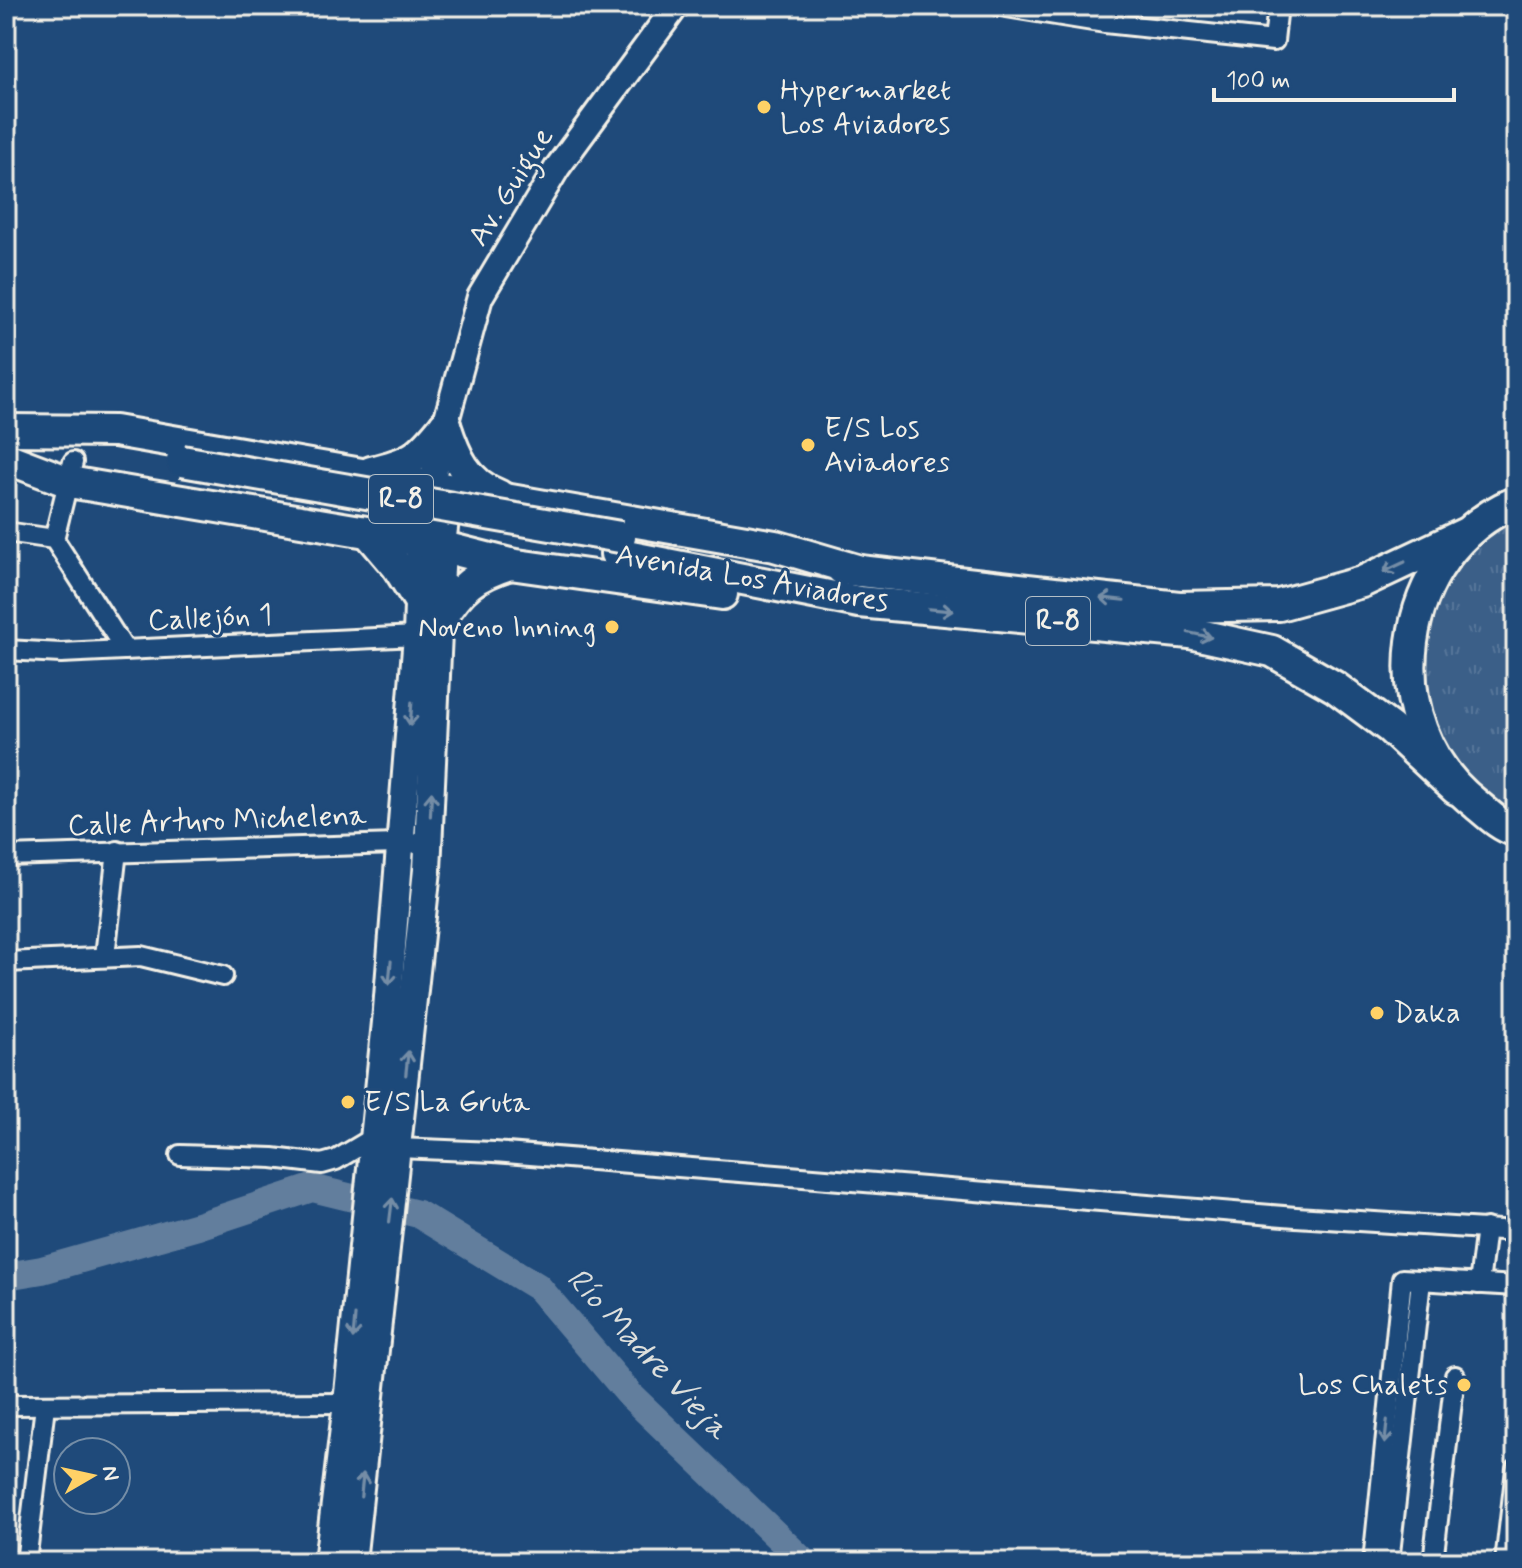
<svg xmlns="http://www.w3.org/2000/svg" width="1522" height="1568" viewBox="0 0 1522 1568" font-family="Mynerve,sans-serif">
<defs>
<pattern id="grass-tufts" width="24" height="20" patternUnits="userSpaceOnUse" patternTransform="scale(2)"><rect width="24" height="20" fill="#3a5f88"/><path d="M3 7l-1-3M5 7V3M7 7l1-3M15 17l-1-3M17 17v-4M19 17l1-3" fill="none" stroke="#577699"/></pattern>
</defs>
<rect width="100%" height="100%" fill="#1f4a7a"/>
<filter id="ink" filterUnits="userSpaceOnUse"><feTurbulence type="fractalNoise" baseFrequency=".0125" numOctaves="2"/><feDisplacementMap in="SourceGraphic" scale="16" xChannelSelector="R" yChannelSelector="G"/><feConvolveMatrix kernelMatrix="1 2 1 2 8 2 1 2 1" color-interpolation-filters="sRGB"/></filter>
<g filter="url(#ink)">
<path fill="url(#grass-tufts)" stroke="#97a8b8" stroke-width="2" d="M1516,518V815C1490,804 1468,781 1453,758C1399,672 1428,568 1516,518Z"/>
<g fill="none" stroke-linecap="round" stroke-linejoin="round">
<path stroke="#627e9d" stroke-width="28" d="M6,1276L42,1270L198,1226L312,1188L418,1214L538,1287L630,1395L804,1562"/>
<defs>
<g id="minor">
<path d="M1000,6L1105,23L1274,41L1278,6"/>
<path d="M6,532L54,539L125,650"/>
<path d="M54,539L73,462"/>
<path d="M6,650L61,653L417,636"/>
<path d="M6,856L429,843"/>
<path d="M105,956L117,851"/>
<path d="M6,962L141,956L223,976"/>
<path d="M398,1148L494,1152L1296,1217L1516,1231"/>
<path d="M180,1155L273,1158L322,1164L336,1160L373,1138"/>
<path d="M1479,1284L1486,1228"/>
<path d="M6,1405L347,1403"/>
<path d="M26,1562L45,1406"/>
<path d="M1373,1562L1402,1279L1516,1286"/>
<path d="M1389,1562L1421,1281"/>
<path d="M1433,1562L1455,1376"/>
<path d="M1505,1562L1516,1469"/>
</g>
<path id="tertiary" d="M431,487L445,425L480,297L557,168L676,6"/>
<g id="secondary">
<path d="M328,1562L347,1403L386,1022L417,636L420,541L431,487"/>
<path d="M352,1562L427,870L442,546L448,491"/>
</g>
<g id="primary">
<path d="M445,425C455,456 466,483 498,495"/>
<path d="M8,430L115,431L775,546L860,571"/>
<path d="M6,458L69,482L420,541L510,564L722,594"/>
<path d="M371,472C412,462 419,458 445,425"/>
<path d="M1516,502C1395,552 1373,724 1476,804C1489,815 1500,826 1516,831"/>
<path d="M368,532L397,566L418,599"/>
<path d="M616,554L859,602L1190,633L1272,651L1335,687L1390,728L1456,789"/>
<path d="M842,569L1179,607L1279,605L1362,582L1464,534"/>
<path d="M441,618C460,587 475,575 510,564"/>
</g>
</defs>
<use href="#minor" stroke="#f4f1e8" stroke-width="24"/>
<use href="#tertiary" stroke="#f4f1e8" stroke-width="30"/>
<use href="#secondary" stroke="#f4f1e8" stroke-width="32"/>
<use href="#primary" stroke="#f4f1e8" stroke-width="36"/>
<use href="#minor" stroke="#1f4a7a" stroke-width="18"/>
<use href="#tertiary" stroke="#1f4a7a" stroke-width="24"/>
<use href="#secondary" stroke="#1f4a7a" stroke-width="26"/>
<use href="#primary" stroke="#1f4a7a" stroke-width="30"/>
<defs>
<path id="primary-bridge" d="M182,461L620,537"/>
</defs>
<use href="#primary-bridge" stroke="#f4f1e8" stroke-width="36" stroke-linecap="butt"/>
<use href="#primary-bridge" stroke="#1f4a7a" stroke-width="30"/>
</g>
<defs><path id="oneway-shaft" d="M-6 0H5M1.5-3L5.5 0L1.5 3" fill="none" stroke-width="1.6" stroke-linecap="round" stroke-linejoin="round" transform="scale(2)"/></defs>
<g stroke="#748da6">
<use href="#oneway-shaft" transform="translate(1394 567) rotate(155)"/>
<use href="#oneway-shaft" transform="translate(1112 599) rotate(-174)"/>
<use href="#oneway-shaft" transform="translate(941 610) rotate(5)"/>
<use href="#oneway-shaft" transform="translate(1200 635) rotate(12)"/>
<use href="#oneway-shaft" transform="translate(411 714) rotate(94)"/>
<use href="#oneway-shaft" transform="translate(431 804) rotate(-87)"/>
<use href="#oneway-shaft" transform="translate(390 973) rotate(95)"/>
<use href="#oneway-shaft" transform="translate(407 1063) rotate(-84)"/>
<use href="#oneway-shaft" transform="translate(391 1210) rotate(-83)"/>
<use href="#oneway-shaft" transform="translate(354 1327) rotate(95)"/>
<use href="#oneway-shaft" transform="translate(1386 1432) rotate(96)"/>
<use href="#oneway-shaft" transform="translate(362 1485) rotate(-84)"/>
</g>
</g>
<g fill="#ffd166" stroke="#1f4a7a" stroke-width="3">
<circle cx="764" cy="107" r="8"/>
<circle cx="808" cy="445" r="8"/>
<circle cx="612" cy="627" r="8"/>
<circle cx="1377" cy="1013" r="8"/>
<circle cx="348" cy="1102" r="8"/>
<circle cx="1464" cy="1385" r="8"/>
</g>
<g text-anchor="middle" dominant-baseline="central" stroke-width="6" stroke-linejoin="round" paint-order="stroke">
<g fill="#1f4a7a" stroke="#b4bfc7" stroke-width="2">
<rect x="369" y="475" width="64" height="48" rx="6"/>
<rect x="1026" y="597" width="64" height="48" rx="6"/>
</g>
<g font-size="28" font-weight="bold" fill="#f4f1e8">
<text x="401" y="499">R-8</text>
<text x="1058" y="621">R-8</text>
</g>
<g font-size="30" fill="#f4f1e8" stroke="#1f4a7a" text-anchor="start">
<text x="780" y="90">Hypermarket<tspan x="780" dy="34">Los Aviadores</tspan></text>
<text x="824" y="428">E/S Los<tspan x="824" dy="34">Aviadores</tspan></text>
<text x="596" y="627" text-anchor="end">Noveno Inning</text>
<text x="1393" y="1013">Daka</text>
<text x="364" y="1102">E/S La Gruta</text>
<text x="1448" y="1385" text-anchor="end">Los Chalets</text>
</g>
<g font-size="30" fill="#f4f1e8" stroke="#1f4a7a">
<text transform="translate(511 187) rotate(-58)">Av. Guigue</text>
<text transform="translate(752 579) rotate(10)">Avenida Los Aviadores</text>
<text transform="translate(210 618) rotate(-3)">Callejón 1</text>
<text transform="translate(217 821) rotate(-2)">Calle Arturo Michelena</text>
</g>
<g font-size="32" font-style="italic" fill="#dee0dd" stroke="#1f4a7a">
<text transform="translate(647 1354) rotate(47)">Río Madre Vieja</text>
</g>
</g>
<rect width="1522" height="1568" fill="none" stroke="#1f4a7a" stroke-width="32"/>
<rect x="16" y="16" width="1490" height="1536" fill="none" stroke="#f4f1e8" stroke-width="3" filter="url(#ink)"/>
<g transform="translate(92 1476) rotate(81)"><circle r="38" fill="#1f4a7a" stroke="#748da6" stroke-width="2"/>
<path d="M0-6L14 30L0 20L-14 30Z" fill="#ffd166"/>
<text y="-12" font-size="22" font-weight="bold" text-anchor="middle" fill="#f4f1e8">N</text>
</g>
<path d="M1214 88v12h240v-12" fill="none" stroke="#f4f1e8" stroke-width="4"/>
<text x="1226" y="88" font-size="24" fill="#f4f1e8" stroke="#1f4a7a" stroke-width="6" paint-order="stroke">100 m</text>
</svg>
